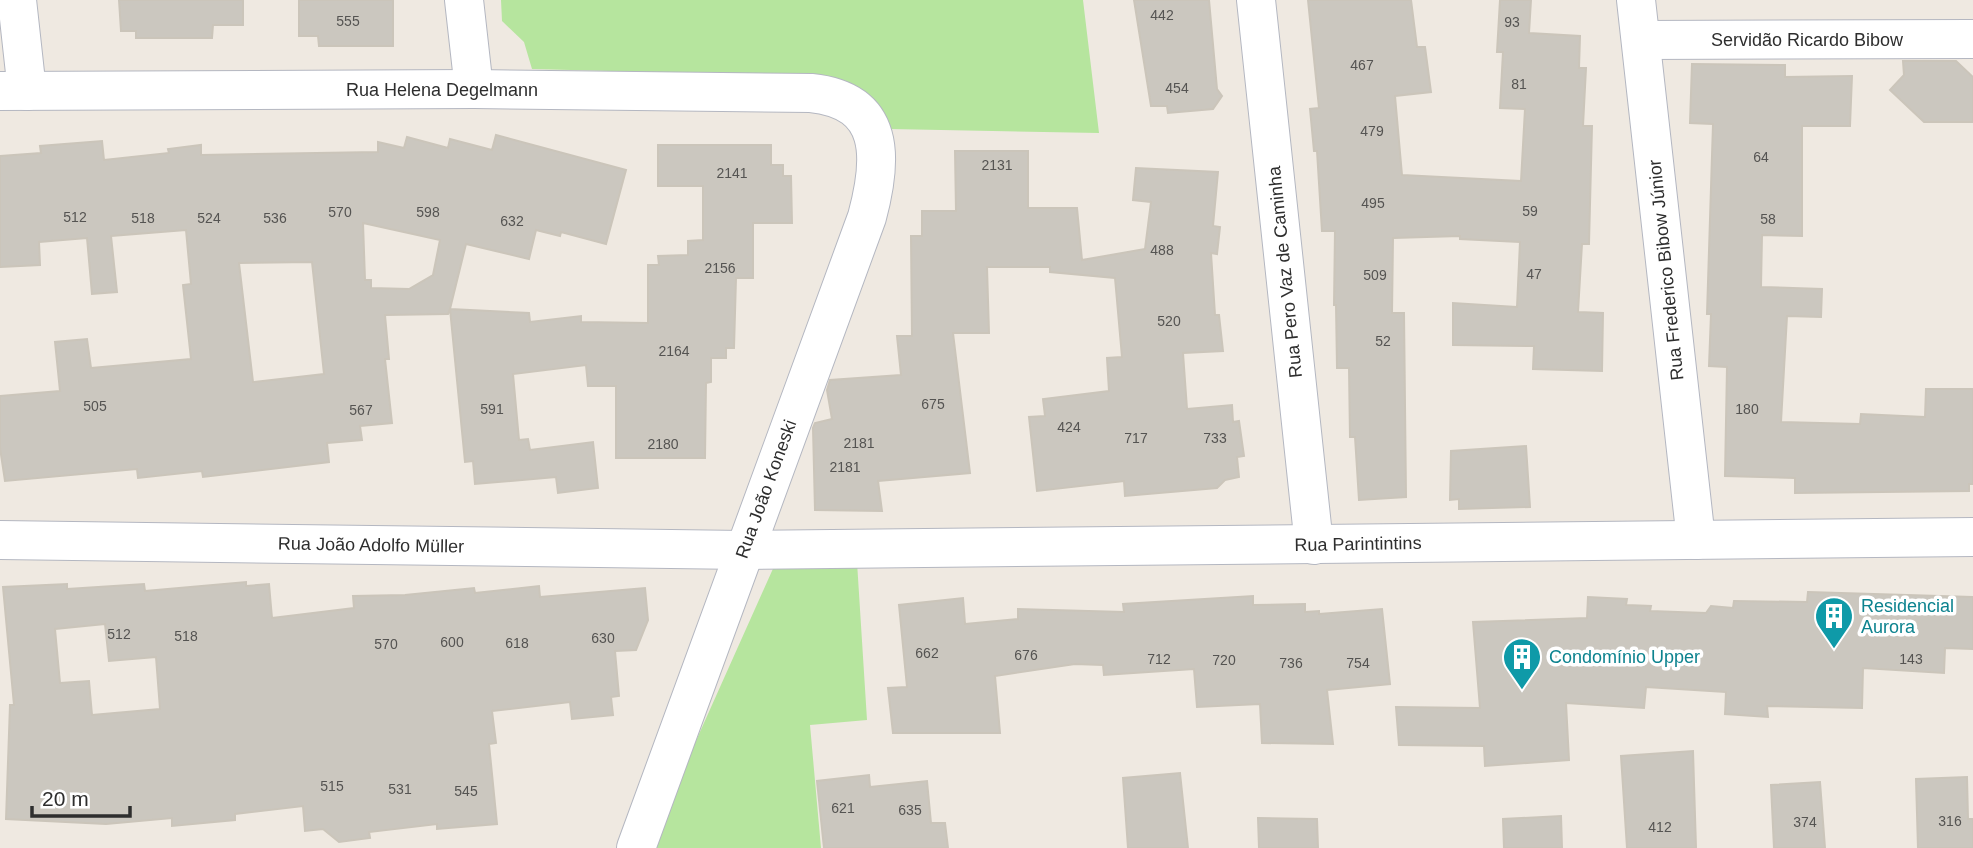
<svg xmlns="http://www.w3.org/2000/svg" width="1973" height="848" viewBox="0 0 1973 848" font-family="Helvetica,sans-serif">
<rect width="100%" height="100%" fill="#efe9e1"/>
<g fill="#b6e59e">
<path d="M501,0H1083L1099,133L890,129L808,76L532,69L524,42L502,21Z"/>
<path d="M776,562H857L867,720L810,725L821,848H648Z"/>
</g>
<g fill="#cbc7bf" stroke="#cbc5ba" stroke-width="2" fill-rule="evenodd">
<path d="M119,0H243V25H213L212,38H136V31H121Z"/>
<path d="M299,0H393V46H319L318,36H299Z"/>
<path d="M1134,0H1209L1217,89L1222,96L1213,109L1168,113L1167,106H1151Z"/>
<path d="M1308,0H1411L1417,47H1425L1431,92L1395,96L1402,175L1521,181L1525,109L1500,108L1503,52H1497L1500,0H1531L1529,33L1580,36L1579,68H1586L1583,126H1592L1589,244H1582L1578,312L1603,313L1602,371L1533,369L1534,346L1453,345V303L1517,307L1520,242L1460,239V236L1393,238L1392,313H1404L1406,497L1359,500L1355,437H1350L1349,368H1337L1336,305H1334L1335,231H1322L1317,151H1314L1310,109L1319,108Z"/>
<path d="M1903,61H1956L1973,77V122H1924L1890,90L1904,75Z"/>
<path d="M1692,64L1785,65V77L1852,76L1850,126H1802V236L1762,235L1761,287L1822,289L1821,317L1787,316L1781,422L1860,424L1861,414L1925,417L1926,389H1973V484H1969V491L1795,493V478L1725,476L1727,367L1709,366L1711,314H1707L1713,124L1690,123Z"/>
<path d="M496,135L626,170L606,244L561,232L560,236L536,230L529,259L466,244L450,309L529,313L530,322L581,316V322L648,323V265H659L658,256L688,255V241L703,240V186H658V145H771V165H783V176H791L792,223H753V278H736L734,348H726V358H711V382L706,383L705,458H616V386H588L586,365L513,374L519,440L528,439L530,450L593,442L598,488L558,493L556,477L475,484L473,461L465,462L450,309L448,314L385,315L389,359H385L392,423L360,426L362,440L327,443L329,462L203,477L202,471L138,478L137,469L5,481L0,448V396L60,391L55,342L87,339L91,368L191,359L183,285L191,284L186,230L111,236L117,292L92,294L87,238L39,242L40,265L0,267V156L41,153L40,146L102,141L104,160L169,153L168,149L201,145V155L378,152V142L404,148L407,137L448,148L450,139L492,150ZM363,223L440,240L433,275L409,289L371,288V280H365ZM312,262L324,374L253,382L239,263Z"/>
<path d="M955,151H1028V208H1077L1082,260L1145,249L1151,202L1133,200L1136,168L1218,172L1213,226L1220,227L1217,254L1211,253L1215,315H1219L1223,351L1183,353L1187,409L1232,405L1233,422L1239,421L1244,456L1237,457L1239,477L1225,480L1217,488L1125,496L1124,481L1037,491L1029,417L1045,416L1043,399L1109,391L1107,358L1122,357L1115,278L1050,272V267H987L989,333H953L970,473L878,481L882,511L815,510L813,428L815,423L832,419L827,390L830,380L901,375L897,336H912L911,236H922V211H956Z"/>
<path d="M1526,446L1530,507L1459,509V499L1450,500L1451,451Z"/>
<path d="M246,582V586L269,584L272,618L354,608L353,596L405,595L474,588L475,593L539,586L540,597L645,588L648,620L636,650L615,651L619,696L611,697L613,715L572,719L570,702L492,711L496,743L489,744L497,824L437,829V824L369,832L370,838L339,842L323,829L305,831L303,806L235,814V820L172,826V818L106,824L6,819L10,705H14L3,587L67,584V589L144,584L145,591ZM105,624L109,661L156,657L160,709L92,715L89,681L60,683L55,629Z"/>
<path d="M1808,592L1973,597V649L1945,648L1944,673L1863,668L1862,708L1767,706L1768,717L1725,714L1726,692L1646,687L1644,708L1566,703L1569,760L1485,766L1484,746L1399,745L1396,707L1480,708L1473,622L1587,618L1588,597L1627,599L1626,605L1651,606L1650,611L1706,613L1711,606L1733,608L1734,601L1807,602Z"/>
<path d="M1253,596V605L1305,604V612L1319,611V614L1382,609L1390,684L1327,690L1333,744L1262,743L1260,704L1197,707L1194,669L1104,675L1103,665L1075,664L995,676L1000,733H893L888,688L907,687L899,605L963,598L965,624L1018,619V609L1124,612L1123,604Z"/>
<path d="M1693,751L1696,848H1627L1621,756Z"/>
<path d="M1180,773L1188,848H1128L1123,778Z"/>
<path d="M869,775L870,787L927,781L931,823H945L948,848H824L817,781Z"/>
<path d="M1967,777L1968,819H1973V848H1918L1916,779Z"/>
<path d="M1820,782L1825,848H1774L1771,785Z"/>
<path d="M1561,816L1562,848H1504L1503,819Z"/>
<path d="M1258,818L1317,819L1318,848H1259Z"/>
</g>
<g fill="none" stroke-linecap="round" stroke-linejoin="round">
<defs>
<g id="minor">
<path d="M17,0L27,91"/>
<path d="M464,0L474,89"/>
<path d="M1256,0L1314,545"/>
<path d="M1636,0L1696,540"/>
<path d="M1641,40L1973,39"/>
<path d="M0,91L474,89L811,93C886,101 883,158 867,217L636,848"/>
<path d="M0,540L743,550L1973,537"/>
</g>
</defs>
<use href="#minor" stroke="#b4b7c1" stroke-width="40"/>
<use href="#minor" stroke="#fff" stroke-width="38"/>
</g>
<defs>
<symbol id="building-pin" viewBox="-11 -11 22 30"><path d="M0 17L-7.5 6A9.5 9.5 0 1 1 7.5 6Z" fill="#0f9aa8" stroke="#fff"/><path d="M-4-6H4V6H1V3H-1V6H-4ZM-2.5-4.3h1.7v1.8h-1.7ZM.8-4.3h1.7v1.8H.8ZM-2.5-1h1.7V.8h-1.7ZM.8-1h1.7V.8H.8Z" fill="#fff"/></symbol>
</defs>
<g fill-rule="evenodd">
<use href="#building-pin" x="1812" y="594" width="44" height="60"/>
<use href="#building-pin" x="1500" y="635" width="44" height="60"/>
</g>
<g text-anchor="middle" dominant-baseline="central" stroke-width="7" stroke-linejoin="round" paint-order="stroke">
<g font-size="14" fill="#555452">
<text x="1162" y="15">442</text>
<text x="348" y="21">555</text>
<text x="1512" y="22">93</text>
<text x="1362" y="65">467</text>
<text x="1519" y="84">81</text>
<text x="1177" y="88">454</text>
<text x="1372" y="131">479</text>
<text x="1761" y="157">64</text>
<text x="997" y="165">2131</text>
<text x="732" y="173">2141</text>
<text x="1373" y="203">495</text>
<text x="1530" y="211">59</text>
<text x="340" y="212">570</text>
<text x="428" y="212">598</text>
<text x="75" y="217">512</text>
<text x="143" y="218">518</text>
<text x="209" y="218">524</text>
<text x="275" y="218">536</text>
<text x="1768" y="219">58</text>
<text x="512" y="221">632</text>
<text x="1162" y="250">488</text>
<text x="720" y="268">2156</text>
<text x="1534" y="274">47</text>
<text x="1375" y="275">509</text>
<text x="1169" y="321">520</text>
<text x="1383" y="341">52</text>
<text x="674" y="351">2164</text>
<text x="933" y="404">675</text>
<text x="95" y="406">505</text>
<text x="492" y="409">591</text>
<text x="1747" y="409">180</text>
<text x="361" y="410">567</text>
<text x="1069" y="427">424</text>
<text x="1136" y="438">717</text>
<text x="1215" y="438">733</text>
<text x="859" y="443">2181</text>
<text x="663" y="444">2180</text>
<text x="845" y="467">2181</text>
<text x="119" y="634">512</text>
<text x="186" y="636">518</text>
<text x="603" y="638">630</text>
<text x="452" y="642">600</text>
<text x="517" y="643">618</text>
<text x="386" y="644">570</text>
<text x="927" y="653">662</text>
<text x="1026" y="655">676</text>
<text x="1159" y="659">712</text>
<text x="1911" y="659">143</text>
<text x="1224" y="660">720</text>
<text x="1291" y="663">736</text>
<text x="1358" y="663">754</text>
<text x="332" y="786">515</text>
<text x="400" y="789">531</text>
<text x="466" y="791">545</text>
<text x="843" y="808">621</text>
<text x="910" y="810">635</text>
<text x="1950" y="821">316</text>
<text x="1805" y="822">374</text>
<text x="1660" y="827">412</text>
</g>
<g font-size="18" fill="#2e2e2e" stroke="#fff">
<text x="1807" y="40">Servidão Ricardo Bibow</text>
<text x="442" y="90">Rua Helena Degelmann</text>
<text transform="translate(1666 270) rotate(-96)">Rua Frederico Bibow Júnior</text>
<text transform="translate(1285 272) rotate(-96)">Rua Pero Vaz de Caminha</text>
<text transform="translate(766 489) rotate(-70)">Rua João Koneski</text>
<text transform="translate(1358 544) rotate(-1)">Rua Parintintins</text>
<text transform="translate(371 545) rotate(1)">Rua João Adolfo Müller</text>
</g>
<g font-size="18" fill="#0d838f" stroke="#fff" text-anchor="start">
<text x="1861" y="606">Residencial<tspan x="1861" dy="21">Aurora</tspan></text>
<text x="1549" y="657">Condomínio Upper</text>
</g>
</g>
<path d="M32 806v10h98v-10" fill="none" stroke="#2e2e2e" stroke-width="3.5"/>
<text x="42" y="806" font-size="21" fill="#2e2e2e" stroke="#ffffff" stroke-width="5" paint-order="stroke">20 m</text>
</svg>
